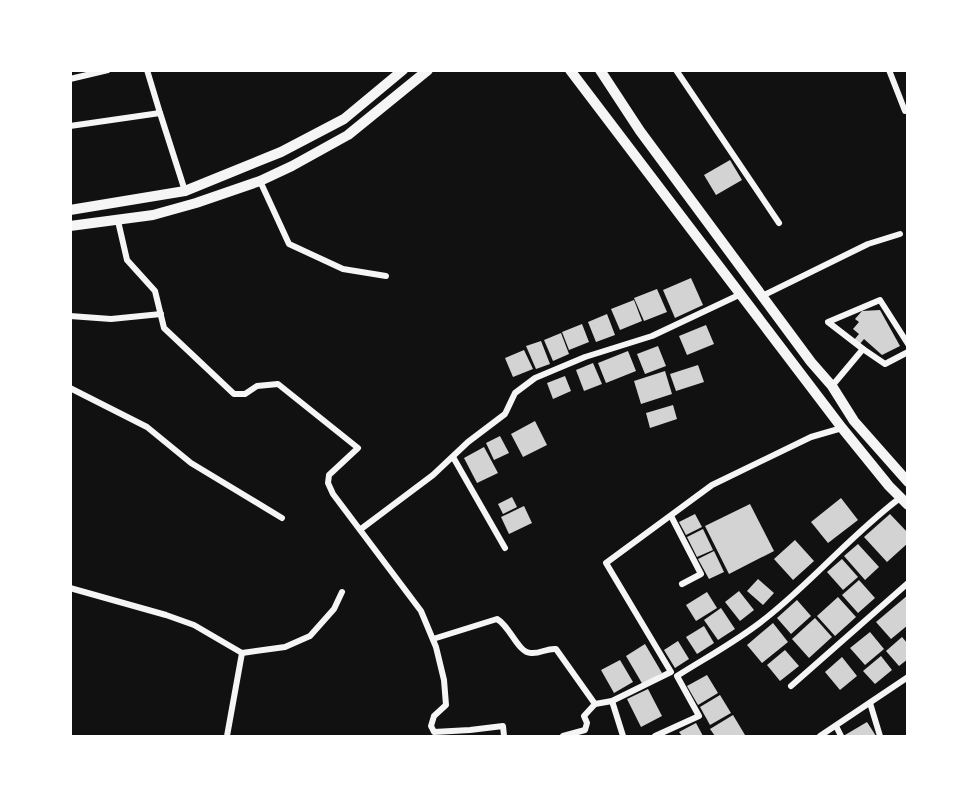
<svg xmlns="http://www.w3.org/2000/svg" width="978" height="807" viewBox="0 0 978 807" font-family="'Roboto Condensed',sans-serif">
<rect width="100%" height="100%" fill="#111"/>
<g fill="#d3d3d3">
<path d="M730,160L742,180L716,195L704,175Z"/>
<path d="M691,278L703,305L675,318L663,290Z"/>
<path d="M657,289L667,312L644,321L634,298Z"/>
<path d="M634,300L642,321L620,330L611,309Z"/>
<path d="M880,310L900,346L882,355L864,339L859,345L854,340L859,334L853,329L859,322L855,319L862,311Z"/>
<path d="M607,314L615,335L596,342L588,322Z"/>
<path d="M582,324L589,342L569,350L562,332Z"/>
<path d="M706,325L714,344L687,355L679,336Z"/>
<path d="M561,333L569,354L553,361L544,340Z"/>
<path d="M541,341L550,364L536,369L526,346Z"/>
<path d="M658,346L666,366L645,374L637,354Z"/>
<path d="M524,350L533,369L513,377L505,358Z"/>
<path d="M628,351L636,371L606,383L598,363Z"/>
<path d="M593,363L602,384L584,391L576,370Z"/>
<path d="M698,365L704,382L676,391L670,374Z"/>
<path d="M665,371L672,394L641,404L634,381Z"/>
<path d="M565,376L571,391L553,399L547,383Z"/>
<path d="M673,405L677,419L650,428L646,413Z"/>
<path d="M535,421L547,445L523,457L511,434Z"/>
<path d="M500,436L509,453L494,460L486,443Z"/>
<path d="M484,447L498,473L477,483L464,458Z"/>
<path d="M512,497L517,507L503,514L498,504Z"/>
<path d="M841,498L858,520L828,543L811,522Z"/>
<path d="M750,504L774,551L729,574L705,526Z"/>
<path d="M524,506L532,523L509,534L501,517Z"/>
<path d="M695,514L702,527L686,535L679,522Z"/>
<path d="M890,514L908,533V543L887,562L864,537Z"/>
<path d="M703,529L713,550L697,557L687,537Z"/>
<path d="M795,540L814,561L793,580L774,559Z"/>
<path d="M858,544L879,567L865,580L844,556Z"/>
<path d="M714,551L724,572L709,579L698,559Z"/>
<path d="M842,559L858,577L843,590L827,572Z"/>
<path d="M758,579L774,593L763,605L747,591Z"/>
<path d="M859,580L875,598L858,613L842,595Z"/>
<path d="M739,591L754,610L740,621L725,602Z"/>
<path d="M707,592L717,608L696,621L686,605Z"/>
<path d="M908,595V625L891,639L876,622Z"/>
<path d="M838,597L856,617L835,636L817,616Z"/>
<path d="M797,600L811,616L791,634L777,618Z"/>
<path d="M721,608L735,629L718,640L704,620Z"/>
<path d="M815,618L832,637L809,658L792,639Z"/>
<path d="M773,623L788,642L762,663L747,645Z"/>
<path d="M704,626L714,643L697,654L686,637Z"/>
<path d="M870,632L884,649L865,665L850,648Z"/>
<path d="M902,637L908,644V659L899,666L886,651Z"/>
<path d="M678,641L689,659L675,668L664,650Z"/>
<path d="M645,644L662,673L643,685L626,656Z"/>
<path d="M785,650L799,666L780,681L767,665Z"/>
<path d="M881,656L892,670L875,684L863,671Z"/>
<path d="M842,657L857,676L840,690L825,672Z"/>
<path d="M620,660L633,682L614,693L601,670Z"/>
<path d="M707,675L718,693L698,705L687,686Z"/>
<path d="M648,689L662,716L641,727L627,699Z"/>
<path d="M720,695L731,713L710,725L700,707Z"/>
<path d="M733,715L745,735L715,736L710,729Z"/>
<path d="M867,722L876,736H846L845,735Z"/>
<path d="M696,723L703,736H682L679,732Z"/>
</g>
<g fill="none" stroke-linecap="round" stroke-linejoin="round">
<g stroke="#f5f5f5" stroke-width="6">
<path d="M676,70L779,223"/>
<path d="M889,70L905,111"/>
<path d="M70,79L108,70"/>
<path d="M160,113L185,191"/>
<path d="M70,126L160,113L147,70"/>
<path d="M260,181L289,244L343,269L386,276"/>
<path d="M118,221L127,260L155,291L164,328L234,394H245L257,386L278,384L358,448L329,475L328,483L333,494L421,611L436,647L444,680L446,705L434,716L431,726L434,732L470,730L503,726L504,736"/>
<path d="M762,296L868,244L900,234"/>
<path d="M70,316L111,319L161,314"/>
<path d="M908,344L880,300L828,322L863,349L885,364L908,352"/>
<path d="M832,386L863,349"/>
<path d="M70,388L147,427L191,463L282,518"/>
<path d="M453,457L505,548"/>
<path d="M671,516L701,574L682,584"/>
<path d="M361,529L433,475L468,442L505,414L515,393L535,378L585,357L652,336L741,294"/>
<path d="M70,588L166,615L194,625L242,653L285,647L310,636L334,609L342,592"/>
<path d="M433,639L497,619C510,626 518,653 531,653C540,654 547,648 556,649L595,704"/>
<path d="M791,686L908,583"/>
<path d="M612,701L623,736"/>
<path d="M870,703L880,736"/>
<path d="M836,726L841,736"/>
<path d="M227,736L242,653"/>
<path d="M563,736L585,730L587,723L584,716L595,704L612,701L671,672L606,563L712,485L811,437L842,428"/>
<path d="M655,736L699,716L677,676C707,657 739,640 766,618C813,581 852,534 900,498"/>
<path d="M820,736L908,677"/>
</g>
<g stroke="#f5f5f5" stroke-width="10">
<path d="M570,70L842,428L889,486L908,505"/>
<path d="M600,70L640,131L811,362L832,386L854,421L908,482"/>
<path d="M70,210L185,191L281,152L344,119L403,70"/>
<path d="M70,226L153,215L196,203L260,181L292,166L348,135L428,70"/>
</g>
</g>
<rect width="978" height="807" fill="none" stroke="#ffffff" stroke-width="144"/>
</svg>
